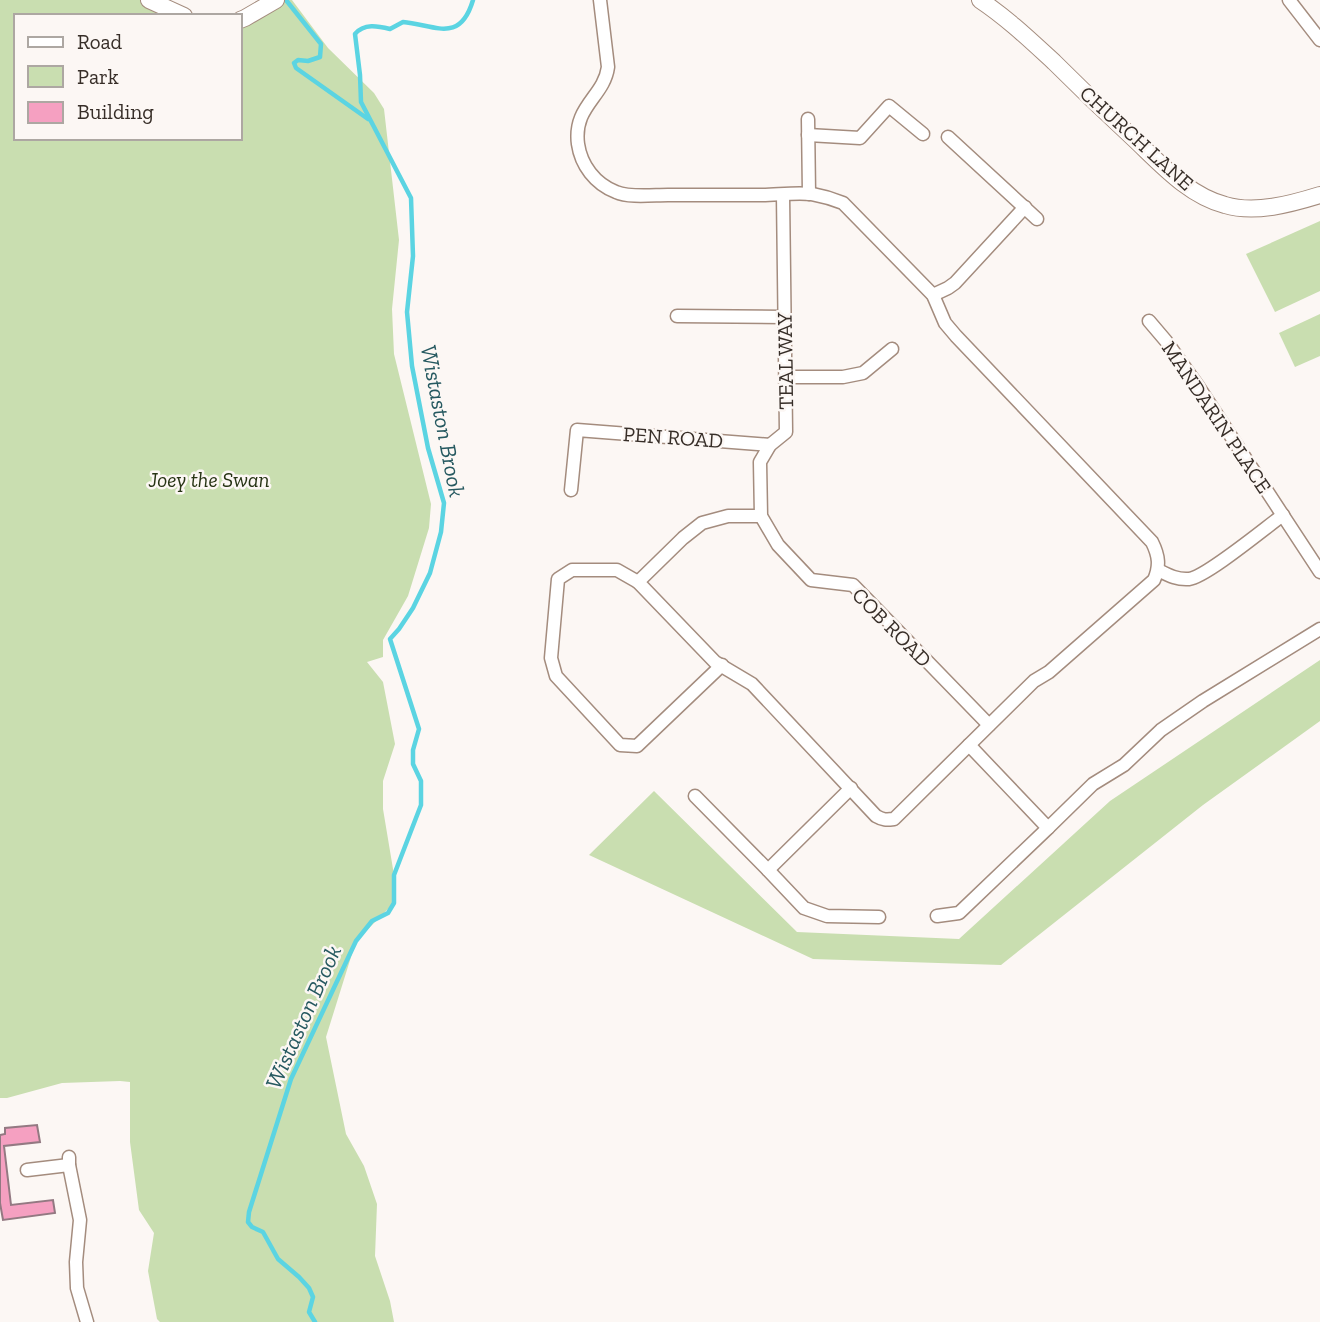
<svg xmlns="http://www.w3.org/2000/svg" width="1320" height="1322" viewBox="0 0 1320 1322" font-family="'Zilla Slab',serif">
<rect width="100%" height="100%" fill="#fcf7f4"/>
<g fill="#c9deb0">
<path d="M0,0H149L184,16H16V138H240V20L281,0H292L328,48L374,93L384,109L399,240L392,309L394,354L431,504L429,528L408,596L383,640V657L367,662L383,682L395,744L383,781V809L394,875V903L356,941L326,1037L346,1134L364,1166L377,1204L375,1256L390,1301L394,1322H160L157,1319L148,1271L154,1233L139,1210L130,1142V1082L120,1081L62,1083L7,1098H0Z"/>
<path d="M1320,221V291L1275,312L1246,254Z"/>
<path d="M1320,314V356L1295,367L1279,333Z"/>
<path d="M1320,660V721L1203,805L1001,965L813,959L589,855L654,791L797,932L959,939L1110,801Z"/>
</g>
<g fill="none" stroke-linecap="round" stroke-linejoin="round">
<g stroke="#5bd4e2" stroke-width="4.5">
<path d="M286,0L321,44L320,57L308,61L298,60L294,63L296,68L368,119"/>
<path d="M315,1322L309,1312L313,1297L309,1288L299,1277L278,1259L263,1232L252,1227L248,1222L249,1212L291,1079L356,941L372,921L388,913L394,903V875L421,805V781L413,764V750L419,729L390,639L399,629L413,608L430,573L441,532L444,503L428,448L412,366L407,312L413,256L411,198L361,102L360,75L355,34C364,23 378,26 390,29L403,22C435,25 460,44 473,0"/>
</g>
</g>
<path fill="#f5a0c1" stroke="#937982" stroke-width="2" d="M37,1125L40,1142L4,1146L11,1205L53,1200L55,1213L3,1220L0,1203V1135L5,1134V1128Z"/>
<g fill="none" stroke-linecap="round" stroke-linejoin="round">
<defs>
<g id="street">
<path d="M600,0L608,67C604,97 573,106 578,144C581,165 595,184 616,192C629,198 653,195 668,195C699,195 729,195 759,195C776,195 796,192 812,194C823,196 833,199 843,203L933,295L945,323L956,336L1152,542C1159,556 1160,566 1154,580L1049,672L1034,681L894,819C886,820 883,820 876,816L752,684L715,662L638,582L683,538L702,523L728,516H761"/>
<path d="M1289,0L1320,40"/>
<path d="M808,119L809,194"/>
<path d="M808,135L860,138L889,106L923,134"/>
<path d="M948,137L1037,219"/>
<path d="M783,195L786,432L770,445L760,462L761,516L778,545L811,580L853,585L989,725"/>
<path d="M933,295L948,288L955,283L1025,207"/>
<path d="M677,316L784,317"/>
<path d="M1149,321L1166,341L1198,386L1320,572"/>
<path d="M785,377H843L863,373L892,349"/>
<path d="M571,490L577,430L770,445"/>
<path d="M1158,570C1168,575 1177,580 1189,579C1206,577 1265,528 1283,515"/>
<path d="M638,582L617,570H572L558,579L551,658L556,676L620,745L637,746L722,665"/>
<path d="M695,796L768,870L851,788"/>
<path d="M1048,828L1093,784L1124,765L1161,730L1203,701L1320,629"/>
<path d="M768,870L804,908L827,916L879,917"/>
<path d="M937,916L959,913L1048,828L969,745"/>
<path d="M69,1157V1165L80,1220L76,1262L77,1288L87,1322"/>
<path d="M27,1170L69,1165"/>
</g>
<g id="secondary">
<path d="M149,0L184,16"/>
<path d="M980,0C1007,18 1030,40 1054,62C1079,87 1105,112 1131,136C1159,162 1187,195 1225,205C1255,214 1291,204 1320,195"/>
<path d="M240,20L245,18L276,0"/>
</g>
</defs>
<use href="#street" stroke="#a48c7e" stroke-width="15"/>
<use href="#secondary" stroke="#a48c7e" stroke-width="18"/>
<use href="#street" stroke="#fff" stroke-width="12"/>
<use href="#secondary" stroke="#fff" stroke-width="16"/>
</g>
<g text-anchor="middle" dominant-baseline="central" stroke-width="5" stroke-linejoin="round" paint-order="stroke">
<g font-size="21" fill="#372e28" stroke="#fcf7f4">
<text transform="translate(1137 138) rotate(42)">CHURCH LANE</text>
<text transform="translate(785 361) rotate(-91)">TEAL WAY</text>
<text transform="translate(1217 417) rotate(56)">MANDARIN PLACE</text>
<text transform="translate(673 437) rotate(4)">PEN ROAD</text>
<text transform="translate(892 627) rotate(45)">COB ROAD</text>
</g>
<g font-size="21" font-style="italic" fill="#273414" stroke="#fcf7f4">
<text x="209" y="479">Joey the Swan</text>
</g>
<g font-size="23" font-style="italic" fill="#265960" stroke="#fcf7f4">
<text transform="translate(443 421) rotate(79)">Wistaston Brook</text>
<text transform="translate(303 1017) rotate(-66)">Wistaston Brook</text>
</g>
</g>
<rect x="14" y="14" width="228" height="126" fill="#fcf7f4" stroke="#ada7a2" stroke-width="2"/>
<rect x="28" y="37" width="35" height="10" fill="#ffffff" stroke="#ada7a2" stroke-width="2"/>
<text x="77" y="49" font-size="21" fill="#372e28">Road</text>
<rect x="28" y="66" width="35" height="21" fill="#c9deb0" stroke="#ada7a2" stroke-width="2"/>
<text x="77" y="84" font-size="21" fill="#372e28">Park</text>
<rect x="28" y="102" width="35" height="21" fill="#f5a0c1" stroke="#ada7a2" stroke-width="2"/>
<text x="77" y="119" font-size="21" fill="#372e28">Building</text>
</svg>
